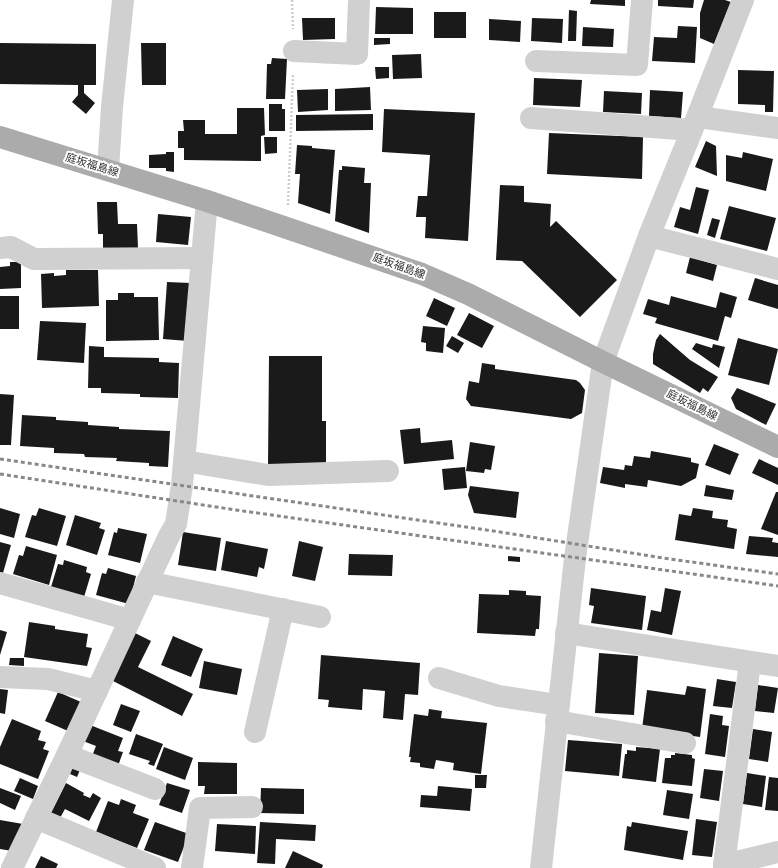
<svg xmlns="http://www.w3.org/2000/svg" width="778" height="868" viewBox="0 0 778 868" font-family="'DejaVu Sans','Noto Sans JP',sans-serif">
<rect width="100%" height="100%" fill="#fff"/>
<g fill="#1a1a1a">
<path d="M591,0H625V6L590,4Z"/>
<path d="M658,0H694L693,8L658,6Z"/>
<path d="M704,0H725L731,2L714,44L700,38V13Z"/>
<path d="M376,7L413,8V34H375Z"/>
<path d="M569,10L577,11L576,41H568Z"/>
<rect x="434" y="12" width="32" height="26"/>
<path d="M302,18H335V39L303,40Z"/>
<path d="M532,18L563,19L562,43L531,41Z"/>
<path d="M489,19L521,21L520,42L489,40Z"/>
<path d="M678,26L697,27L695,63L652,61L654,37L677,38Z"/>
<path d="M583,27L614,29L613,47L582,46Z"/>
<path d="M374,38H390V44L374,45Z"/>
<path d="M0,43L96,44V85H84V93L95,103L86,114L72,102L78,95V85L0,84Z"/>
<path d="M141,43H166V85H142Z"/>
<path d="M421,54L422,78L393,79L392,55Z"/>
<path d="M272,58L287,59L285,99H266L267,64H271Z"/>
<path d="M375,67H389V78L376,79Z"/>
<path d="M738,70L774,71L773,112H765V105L738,104Z"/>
<path d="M534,78L582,80L580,107L533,105Z"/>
<path d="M370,87L371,110L335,111V89Z"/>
<path d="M328,89V110L298,112L297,90Z"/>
<path d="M650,90L683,92L681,118L649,116Z"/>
<path d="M604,91L642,93L641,114L603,112Z"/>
<path d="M269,104H282V109H285V131H269Z"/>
<path d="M237,108H264L265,135L261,136V161L184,160V148H178V131H184L183,120H205V134H237Z"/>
<path d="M384,109L475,113L468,241L425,238L426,217H416L418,196H427L430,155L382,152Z"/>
<path d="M373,114V130L296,131V115Z"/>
<path d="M549,133L643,137L642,179L547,174Z"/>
<path d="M264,137H277V153L265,154Z"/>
<path d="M706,141L716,146L717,176L695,167Z"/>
<path d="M297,145L312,146V148L335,150L330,214L298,203L300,174H295Z"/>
<path d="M166,152H174V172L166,171V168H149V155L166,154Z"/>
<path d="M743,152L773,159L766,191L726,181V155L742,158Z"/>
<path d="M342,166L365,168L364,183H371L369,233L335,221L339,170H342Z"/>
<path d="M500,185L524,186V202L551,204L550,227L556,221L617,280L580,317L522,261L496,260Z"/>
<path d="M696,187L709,190L698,234L674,227L680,207L690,210Z"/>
<path d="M97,202H117L118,224H137L138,248H103V234H98Z"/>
<path d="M729,206L776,218L767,251L720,239Z"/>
<path d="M158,214L191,217L188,245L156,242Z"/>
<path d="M712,218L720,220L715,238L707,235Z"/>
<path d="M690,257L717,265L713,281L686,273Z"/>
<path d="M10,262H21V288L0,289V267L10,266Z"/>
<path d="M66,270H98L99,306L42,308L41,274L54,273V276L66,275Z"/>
<path d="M755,278L778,285V309L748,300Z"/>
<path d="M167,282L191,283L188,341L163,339Z"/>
<path d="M720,292L737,297L731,318L725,316L718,341L655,323L657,318L643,314L648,299L669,305L671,296L716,308Z"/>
<path d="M118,293H134V297H158L159,340L106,341V300H118Z"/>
<rect x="0" y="296" width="19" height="33"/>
<path d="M434,298L455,308L447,326L426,316Z"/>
<path d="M469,313L494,326L482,348L457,335Z"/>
<path d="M40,321L86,323L84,363L37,360Z"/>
<path d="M423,326L445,328L443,353L426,351V343L421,342Z"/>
<path d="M660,334L690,360L718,377L708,392L703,388L700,393L653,364V354L656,340Z"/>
<path d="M452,336L464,343L458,353L446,346Z"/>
<path d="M738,338L778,349L769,385L728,375Z"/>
<path d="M696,343L712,348L713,344L725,347L719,368L692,349Z"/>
<path d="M89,346L104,347V357L159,358V362L179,363L178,398L140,397V394L101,393V388H88Z"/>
<path d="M269,356H322V421H326V465H268Z"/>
<path d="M482,363L495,365V369L576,380L580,383L585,390L582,413L571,419L471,406L466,399L469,381L479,383Z"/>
<path d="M737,388L776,404L766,425L736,409L731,398Z"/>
<path d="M0,394L14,395L11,445H0Z"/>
<path d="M22,415L56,417V420L88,422V425L119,427V429L170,431L168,467L149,466V463L116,461L117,458L85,457L84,454L54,453V448L20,446Z"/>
<path d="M420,428L421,443L452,440L454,459L404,464L400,430Z"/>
<path d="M470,442L495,446L491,470L485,469L484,473L466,471Z"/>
<path d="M714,444L739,454L730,475L705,465Z"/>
<path d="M651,451L691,458V462L699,464L696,478L681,486L648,480L647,487L625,484V488L600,483L603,467L624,470L625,465L632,466L634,456L650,458Z"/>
<path d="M759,459L778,468V485L752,473Z"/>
<path d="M465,467L467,488L444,490L442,469Z"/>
<path d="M706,485L734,490L732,500L704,496Z"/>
<path d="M470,486L519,492L516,518L474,513L468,495Z"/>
<path d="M776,492H778V535L761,529Z"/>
<path d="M0,508L20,514L14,538L0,534Z"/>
<path d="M39,508L66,516L57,546L25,537L32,515L36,516Z"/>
<path d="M693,508L713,511L712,518L728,520L727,527L737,529L734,549L675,540L679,514L691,516Z"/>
<path d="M75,515L101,523L99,528L105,530L97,555L66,545Z"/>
<path d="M118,528L147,534L140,563L108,555L114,532L117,533Z"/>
<path d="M183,532L221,538L216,571L178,565Z"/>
<path d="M749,536L773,538L772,542L778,543V557L746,554Z"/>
<path d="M226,541L268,549L264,569L259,567L257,577L221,570Z"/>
<path d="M299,541L323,547L315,581L292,576Z"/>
<path d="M0,542L11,545L3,573L0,572Z"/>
<path d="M26,546L57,555L49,585L13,574L19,555L23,556Z"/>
<path d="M349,554L393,555L392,576L348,575Z"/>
<path d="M508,556L520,557V562L508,561Z"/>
<path d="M64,560L87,567L86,572L91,574L84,597L51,587L58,564L63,565Z"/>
<path d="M108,568L136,576L129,604L96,595L102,573L106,574Z"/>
<path d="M591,588L646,596L642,630L591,623L594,606L589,605Z"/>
<path d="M665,588L681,591L672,635L647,630L651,610L661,612Z"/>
<path d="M509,590L526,591V595L541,596L539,629H536L535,636L477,633L479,594L509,595Z"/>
<path d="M29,622L55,626V629L88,634L86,647L92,648L87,666L24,657Z"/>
<path d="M0,630L7,632L0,655Z"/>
<path d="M135,633L151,641L138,667L193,694L182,716L111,680Z"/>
<path d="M173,636L203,649L191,677L161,665Z"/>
<path d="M599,653L638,656L634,715L595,713Z"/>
<path d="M321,655L420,663L418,695L405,694L403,720L383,718L385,691L363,689L362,710L328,707L329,700L318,699Z"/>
<path d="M10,658H24V666L9,665Z"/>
<path d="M204,661L242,669L237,695L199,688Z"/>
<path d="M717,679L736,682L732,708L713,706Z"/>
<path d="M758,685L778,688L774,713L755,711Z"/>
<path d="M687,686L706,689L700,737L642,729L647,690L685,695Z"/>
<path d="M0,689L8,690L5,714L0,713Z"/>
<path d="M58,692L81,702L68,731L45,721Z"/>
<path d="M121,704L140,711L131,732L113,725Z"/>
<path d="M429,709L442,711L441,718L487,723L481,774L453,770L454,763L436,760L434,769L420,767V763L410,762L411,757H409L414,714L428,716Z"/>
<path d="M710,714L723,716L722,725L729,726L725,757L705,754Z"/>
<path d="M12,719L41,731L38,740L46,742L43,749L49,751L38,779L0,764V747Z"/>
<path d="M90,725L123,738L118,751L123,752L118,766L92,756L96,746L83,741Z"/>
<path d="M753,729L772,732L768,762L749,759Z"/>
<path d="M136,734L163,744L154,766L148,764L150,761L129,754Z"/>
<path d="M568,740L622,744L619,776L565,771Z"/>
<path d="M164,747L193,758L185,780L156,769Z"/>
<path d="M636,747L660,749L656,782L622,778L625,754H627V750L636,751Z"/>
<path d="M675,753L692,755V758L695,759L692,786L662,783L665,758H671V755H675Z"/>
<path d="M198,762L237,763V794H204L205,786H198Z"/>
<path d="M72,767L80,770L77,777L70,774Z"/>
<path d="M704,769L723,771L719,801L700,798Z"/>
<path d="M747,773L766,776L762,807L743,804Z"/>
<path d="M475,775H487L486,788H475Z"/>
<path d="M769,777L778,778V811L765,810Z"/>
<path d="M20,778L38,786L33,799L14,791Z"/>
<path d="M66,783L84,793L83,795L90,798L93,793L101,798L89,821L65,809L60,818L51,813Z"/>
<path d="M167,783L190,790L182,813L159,805Z"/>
<path d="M438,786L472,789L470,811L420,807L421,795L437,796Z"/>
<path d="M0,788L21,796L15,810L0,803Z"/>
<path d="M261,788L304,789V814L260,813Z"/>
<path d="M667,790L693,794L689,819L663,815Z"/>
<path d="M121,799L136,805L133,813L149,819L137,848L96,832L108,801L119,805Z"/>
<path d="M696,819L717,822L712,857L692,855Z"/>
<path d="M0,820L23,824L12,851L0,849Z"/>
<path d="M155,822L189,834L178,862L144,850Z"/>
<path d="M260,822L316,825L315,841L276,839L275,864L257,863Z"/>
<path d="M632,822L688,831L683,860L624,850L627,826L631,827Z"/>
<path d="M217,824L256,826L255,854L215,851Z"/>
<path d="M293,851L323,865L322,868H285Z"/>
<path d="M41,856L58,864L56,868H35Z"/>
</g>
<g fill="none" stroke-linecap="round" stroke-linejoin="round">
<g stroke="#cdcdcd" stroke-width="2.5" stroke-dasharray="2 2" stroke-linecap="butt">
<path d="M292,0L293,29"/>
<path d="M288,205L293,74"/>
</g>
<g stroke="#d0d0d0" stroke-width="22">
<path d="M294,51L357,54L359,0"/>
<path d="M536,61L637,65L642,0"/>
<path d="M698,117L778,128"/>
<path d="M531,118L692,130"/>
<path d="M108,170L112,107L123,0"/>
<path d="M649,236L778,269"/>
<path d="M0,248L11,247L34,259L202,258"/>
<path d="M184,461L268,475L388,471"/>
<path d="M147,582L320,617"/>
<path d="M0,583L130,620"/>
<path d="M566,633L778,666"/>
<path d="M0,677L48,679L97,691"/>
<path d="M439,678L499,696L558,705"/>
<path d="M556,721L685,743"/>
<path d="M255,732L283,609"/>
<path d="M67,755L155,789"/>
<path d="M36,818L155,868"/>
<path d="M724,865L750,662"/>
<path d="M12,868L67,755L169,536L176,524L182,485L207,201"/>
<path d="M192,868L200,808L252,807"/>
<path d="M541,868L575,558L603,362L649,236L692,130L743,0"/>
<path d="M724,868V865L778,852"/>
</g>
<path stroke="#ababab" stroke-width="22" d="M0,137L207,201L422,274L468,294L603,362L778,447"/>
<g stroke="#888" stroke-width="3" stroke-dasharray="4 3" stroke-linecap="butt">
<path d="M0,459L500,532L663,558L778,574"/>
<path d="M0,474L236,510L778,586"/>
</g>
</g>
<g text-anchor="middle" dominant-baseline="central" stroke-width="4" stroke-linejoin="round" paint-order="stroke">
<g font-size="11" fill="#333" stroke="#fff">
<text transform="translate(92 165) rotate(17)">庭坂福島線</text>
<text transform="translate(399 266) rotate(20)">庭坂福島線</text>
<text transform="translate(692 405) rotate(26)">庭坂福島線</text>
</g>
</g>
</svg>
